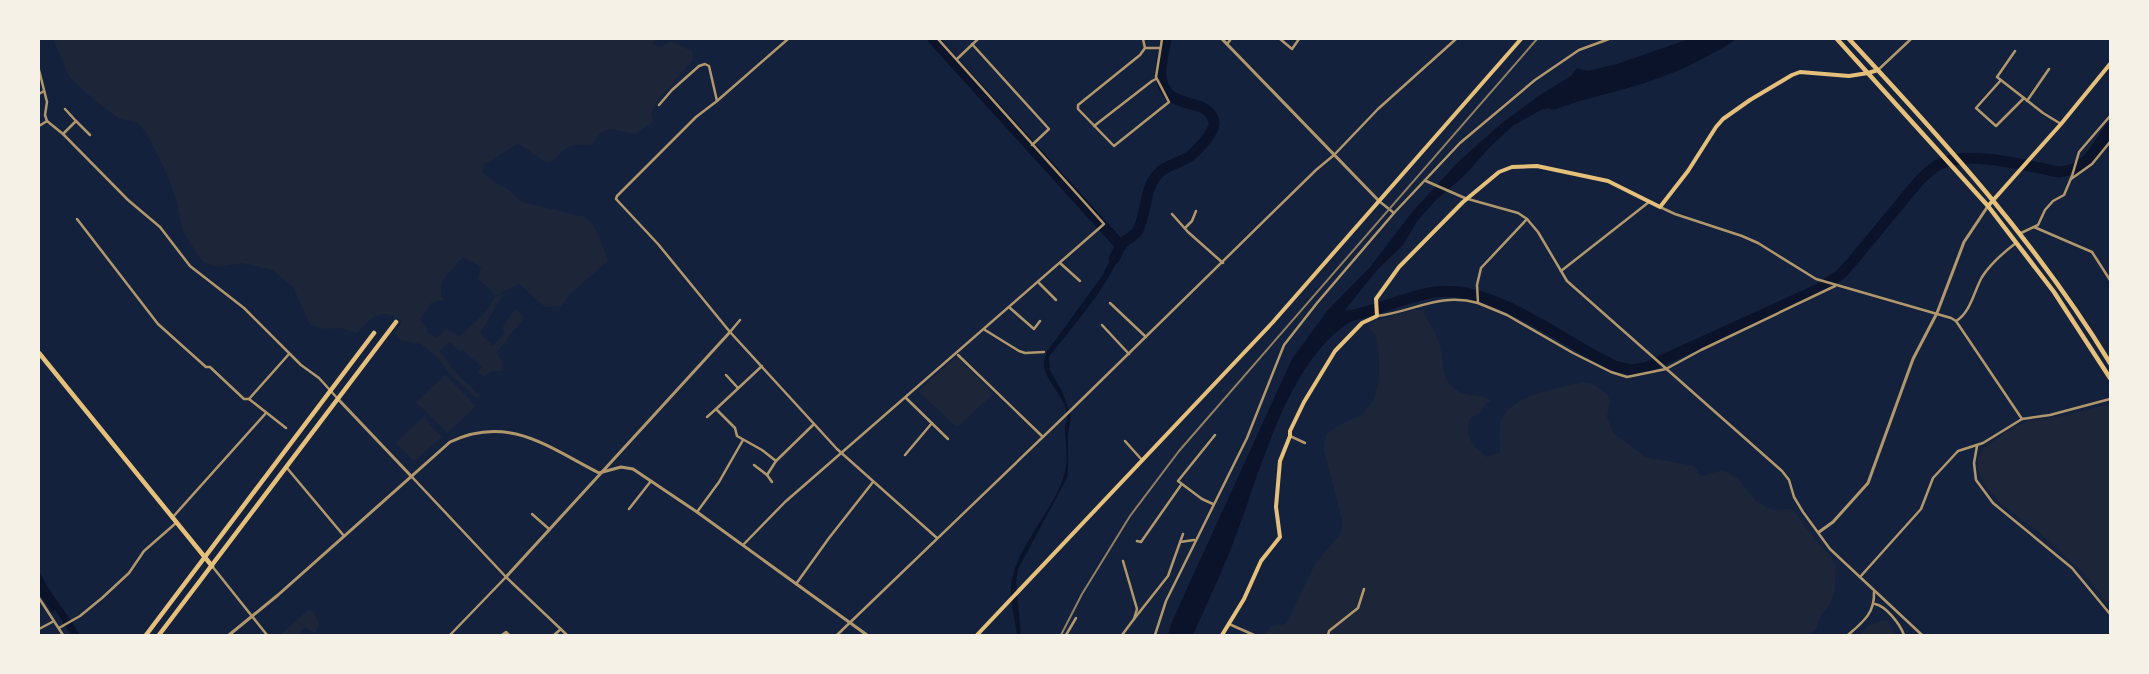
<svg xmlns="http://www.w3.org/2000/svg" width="2149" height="674" viewBox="0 0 2149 674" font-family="'Nunito Sans',sans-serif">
<rect width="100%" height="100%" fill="#14213d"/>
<g fill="#1d2539">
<path d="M53,39H657L653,44L661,47L671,41L692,51L693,60L658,100L651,111L653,122L635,134L610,129L602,131L592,145C583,145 571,143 564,150C558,155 556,159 548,163C536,158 529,149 518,144L483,165V173L494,182L509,190L522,202L585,217L593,225L601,241L608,261L573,291L561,306L545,307L519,284L495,296L488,287L478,279L481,267L463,257C452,270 434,283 444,300L431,303L420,320L426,327L427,332L437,338L446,329L460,336L484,314L495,297L504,293L480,333L493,346L504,334L503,326L516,308L524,318L496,353L503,362L502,371H492L485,376L477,372L482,367L463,350L460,352L449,342L440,351L456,373L481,396L476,398L448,372L437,357L421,344L400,340L395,333L402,321C382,306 371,317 357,333L340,328L323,329L310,325L293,287L272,270L243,263L217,267L202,261L182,230L177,202L166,172L147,134L138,123L118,118L94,100L69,76Z"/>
<path d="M1414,310L1423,311C1428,321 1438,336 1440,346C1444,364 1440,384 1462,393C1472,396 1483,395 1492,401L1485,404L1481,412L1470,418C1463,436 1473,446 1487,457L1500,452C1500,442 1498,426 1503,417C1514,394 1560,388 1583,382L1591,383L1607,394L1610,401L1607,417L1614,434L1646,457L1694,466L1701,476L1723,470L1738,479L1756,501L1772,510L1792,509L1817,542L1832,557L1836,568L1834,593L1830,605L1820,616L1816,630L1807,635H1264L1271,626L1286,624L1315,564L1340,534L1343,524L1324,450L1326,434L1341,424L1362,415L1374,400L1379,379V357L1376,336L1369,328L1372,322Z"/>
<path d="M957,357L993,394L957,427L918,391Z"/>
<path d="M445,375L476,406L447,433L416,402Z"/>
<path d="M2109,404L2110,405V604L2102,598L2089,579L2044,536L2001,504L1985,485L1978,471V456L1990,443L2015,426L2028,421L2068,415Z"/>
<path d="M423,417L442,437L414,461L396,443Z"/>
<path d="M308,610L314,612L319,625L314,633L305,627L300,632L302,635H280Z"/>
<path d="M1881,621H1888L1896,635H1859L1868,626Z"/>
</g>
<g fill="#0b132b">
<path d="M1689,39H1737C1705,60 1665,78 1628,88C1603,95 1579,100 1554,110L1548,108L1541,110L1514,125L1490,147L1464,176L1436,200L1418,220L1403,245L1377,270L1345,310L1348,314L1359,311L1366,314C1294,342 1264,460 1239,527C1226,564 1209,599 1193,635H1168L1171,624L1195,571L1292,359L1328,310L1371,266L1413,211L1458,162L1502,123L1537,97L1571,76L1577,68L1588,71L1617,64Z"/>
<path d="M1121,246C1117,278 1069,330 1049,357L1050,370L1062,391L1071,415L1068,435V476L1018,569L1016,582L1021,635H1017C1015,619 1010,602 1011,586C1014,549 1054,511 1064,475C1069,461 1065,441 1065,426C1074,404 1049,387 1044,368C1043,363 1045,357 1046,353L1102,276L1115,250Z"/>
<path d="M39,571C51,596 67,612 80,635H71L55,610L52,612L39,594Z"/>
</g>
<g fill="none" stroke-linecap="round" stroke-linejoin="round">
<g stroke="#0b132b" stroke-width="11">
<path d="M933,39L1121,246"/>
<path d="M1114,259C1117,254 1118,249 1121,245C1126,239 1134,237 1138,230C1148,211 1143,186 1161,171C1168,165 1178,163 1185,159C1194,155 1216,131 1214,122C1208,94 1165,114 1161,76C1160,64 1164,50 1166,39"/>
<path d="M1347,316C1377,312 1405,296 1435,292C1495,284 1562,342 1615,366L1631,370L1645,368L1819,289L1841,274L1851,263L1918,182C1924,176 1930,169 1938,165C1968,149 2026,166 2059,172C2087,170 2095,150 2110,128"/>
</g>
<g stroke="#b1986c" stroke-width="2.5">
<path d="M788,39L717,101L696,117L617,196L616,199L658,244L730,332L837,449L937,538"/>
<path d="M1143,39L1145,48"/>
<path d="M1280,39L1292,49L1299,39"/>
<path d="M972,44L1049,129L1032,145"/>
<path d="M1227,44L1231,39"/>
<path d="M1160,48H1145L1140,55L1078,105V109L1114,146L1169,102L1156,77L1162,39"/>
<path d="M2015,51L1997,77L2043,113L2061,124"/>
<path d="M957,59L978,39"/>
<path d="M39,70L47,102L45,115L47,121L63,134L128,200L160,227L190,266L244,308L301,365L319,378L338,399"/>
<path d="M1878,70L1911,39"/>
<path d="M2001,80L1976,108L1996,126L2024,98"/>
<path d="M39,94L44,91"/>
<path d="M2027,101L2049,69"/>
<path d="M659,105L672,90L699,66L705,64L709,66L717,101"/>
<path d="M76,121L90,135"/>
<path d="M39,126L47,121"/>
<path d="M1094,126L1152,81L1156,79"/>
<path d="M63,134L76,121L65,109"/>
<path d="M2071,179L2092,164L2110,142"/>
<path d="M1468,199L1518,213L1527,219L1538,232L1567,281L1782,471L1789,480L1794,497L1803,512L1830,549L1922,635"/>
<path d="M1379,201L1394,213L1460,143L1535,80L1579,50L1609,39"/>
<path d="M1660,207L1675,214L1742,236L1758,243L1816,279L1951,318L1956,321L2022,419"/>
<path d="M1172,214L1188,232L1223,263"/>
<path d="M77,219L158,324L206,367H210L244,399H249L286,428"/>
<path d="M2034,227L2092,252L2110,280"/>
<path d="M1185,228L1192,221L1196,211"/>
<path d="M2021,233L2038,225L2045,210L2053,201L2064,195L2072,176L2079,152L2110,116"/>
<path d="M1060,263L1080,281"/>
<path d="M1561,271L1649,202"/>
<path d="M1039,283L1056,300"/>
<path d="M1110,303L1146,337"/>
<path d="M1478,303L1507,315L1573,353L1611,372L1627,377L1666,369L1701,350L1835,286"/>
<path d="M1010,308L1034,329L1040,321"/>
<path d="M1377,316C1413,312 1439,292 1478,303L1477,285L1481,268L1527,219"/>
<path d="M1956,321C1971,312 1974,291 1982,277C1991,263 2004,252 2016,243"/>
<path d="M1102,325L1129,354"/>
<path d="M985,330L1019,351L1025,353L1044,352"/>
<path d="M730,332L740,320"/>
<path d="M958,355L1043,437"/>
<path d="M762,366L716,409L735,428L737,436L762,450L776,461"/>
<path d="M726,375L738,388"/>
<path d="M906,398L948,439"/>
<path d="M249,399L289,354"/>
<path d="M707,417L716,409"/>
<path d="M1290,436L1305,443"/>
<path d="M1125,441L1142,460"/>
<path d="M1977,446L1974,463L1976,480L1993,503L2072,568L2110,614"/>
<path d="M905,455L932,423"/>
<path d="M754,465L767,475L776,461L814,424"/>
<path d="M287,468L344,536"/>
<path d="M767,475L772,482"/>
<path d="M412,477L506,577L567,635"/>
<path d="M1213,504L1202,499L1178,481L1215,435"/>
<path d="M629,509L651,481"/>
<path d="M697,512L719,482L743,440"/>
<path d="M532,514L549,529"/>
<path d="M172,518L266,413"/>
<path d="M1137,541L1141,542L1181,485"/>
<path d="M1180,542L1194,540"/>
<path d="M743,545L785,502L1104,224L938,39"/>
<path d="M212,566L267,635"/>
<path d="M1860,577L1921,509L1933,478L1958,451L1983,443L2022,419L2050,415L2110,399"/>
<path d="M796,584L829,538L873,482"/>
<path d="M39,598L63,635"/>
<path d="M1875,604C1886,606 1900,624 1904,635"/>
<path d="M1134,619L1168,576L1183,534"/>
<path d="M1229,624L1254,635"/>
<path d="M59,628L80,616L102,598L129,573L144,551L176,523"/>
<path d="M39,629L54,621"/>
<path d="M450,635L506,577"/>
<path d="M502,635L506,632L509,635"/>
<path d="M554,635L561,629"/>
<path d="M837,635L1072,409L1316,170L1334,155L1378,109L1456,39"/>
<path d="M1066,635L1076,618"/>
<path d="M1122,635L1134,619L1137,609L1123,561"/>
<path d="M1155,635L1166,601L1247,438L1284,345L1317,303L1394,213"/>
<path d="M1328,635L1329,631L1358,608L1364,589"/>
<path d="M1848,635C1863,622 1875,613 1874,592"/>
</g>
<g stroke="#b1986c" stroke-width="3">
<path d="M1222,39L1379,201"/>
<path d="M1426,181L1467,199"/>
<path d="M338,399L412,477"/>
<path d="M1819,532L1833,522L1868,483L1913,359L1937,313L1964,242L1988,206"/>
<path d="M506,577L730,332"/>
<path d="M229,635L278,595L450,442C508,414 548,447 599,473L621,467L633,469L697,512L867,635"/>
</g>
<g stroke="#e5c07b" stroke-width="4">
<path d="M1988,206L2061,124L2110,64"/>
<path d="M977,635L1273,322L1521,39"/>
<path d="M1222,635L1244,599L1261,561L1280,537L1276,507L1280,461L1290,436V431L1304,402L1335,351L1362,323L1377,316L1376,299L1399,267L1463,202L1499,172L1512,167L1537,166L1608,181L1660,207L1688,171L1716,127L1723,119L1750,100L1792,75L1800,72L1849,76L1868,73L1878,70"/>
</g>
<path stroke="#e5c07b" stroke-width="4.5" d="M39,353L212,566"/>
<g stroke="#e5c07b" stroke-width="4.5">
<path d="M1837,39L1988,206L2054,292L2110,378"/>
<path d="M1849,39C1944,141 2037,243 2110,363"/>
<path d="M146,635L374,333"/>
<path d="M159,635L396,322"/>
</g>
<path stroke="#918062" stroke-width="2" d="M1061,635L1082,594L1130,516L1179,451L1537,39"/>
</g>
<rect width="2149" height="674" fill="none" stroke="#f6f1e7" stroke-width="80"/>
</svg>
